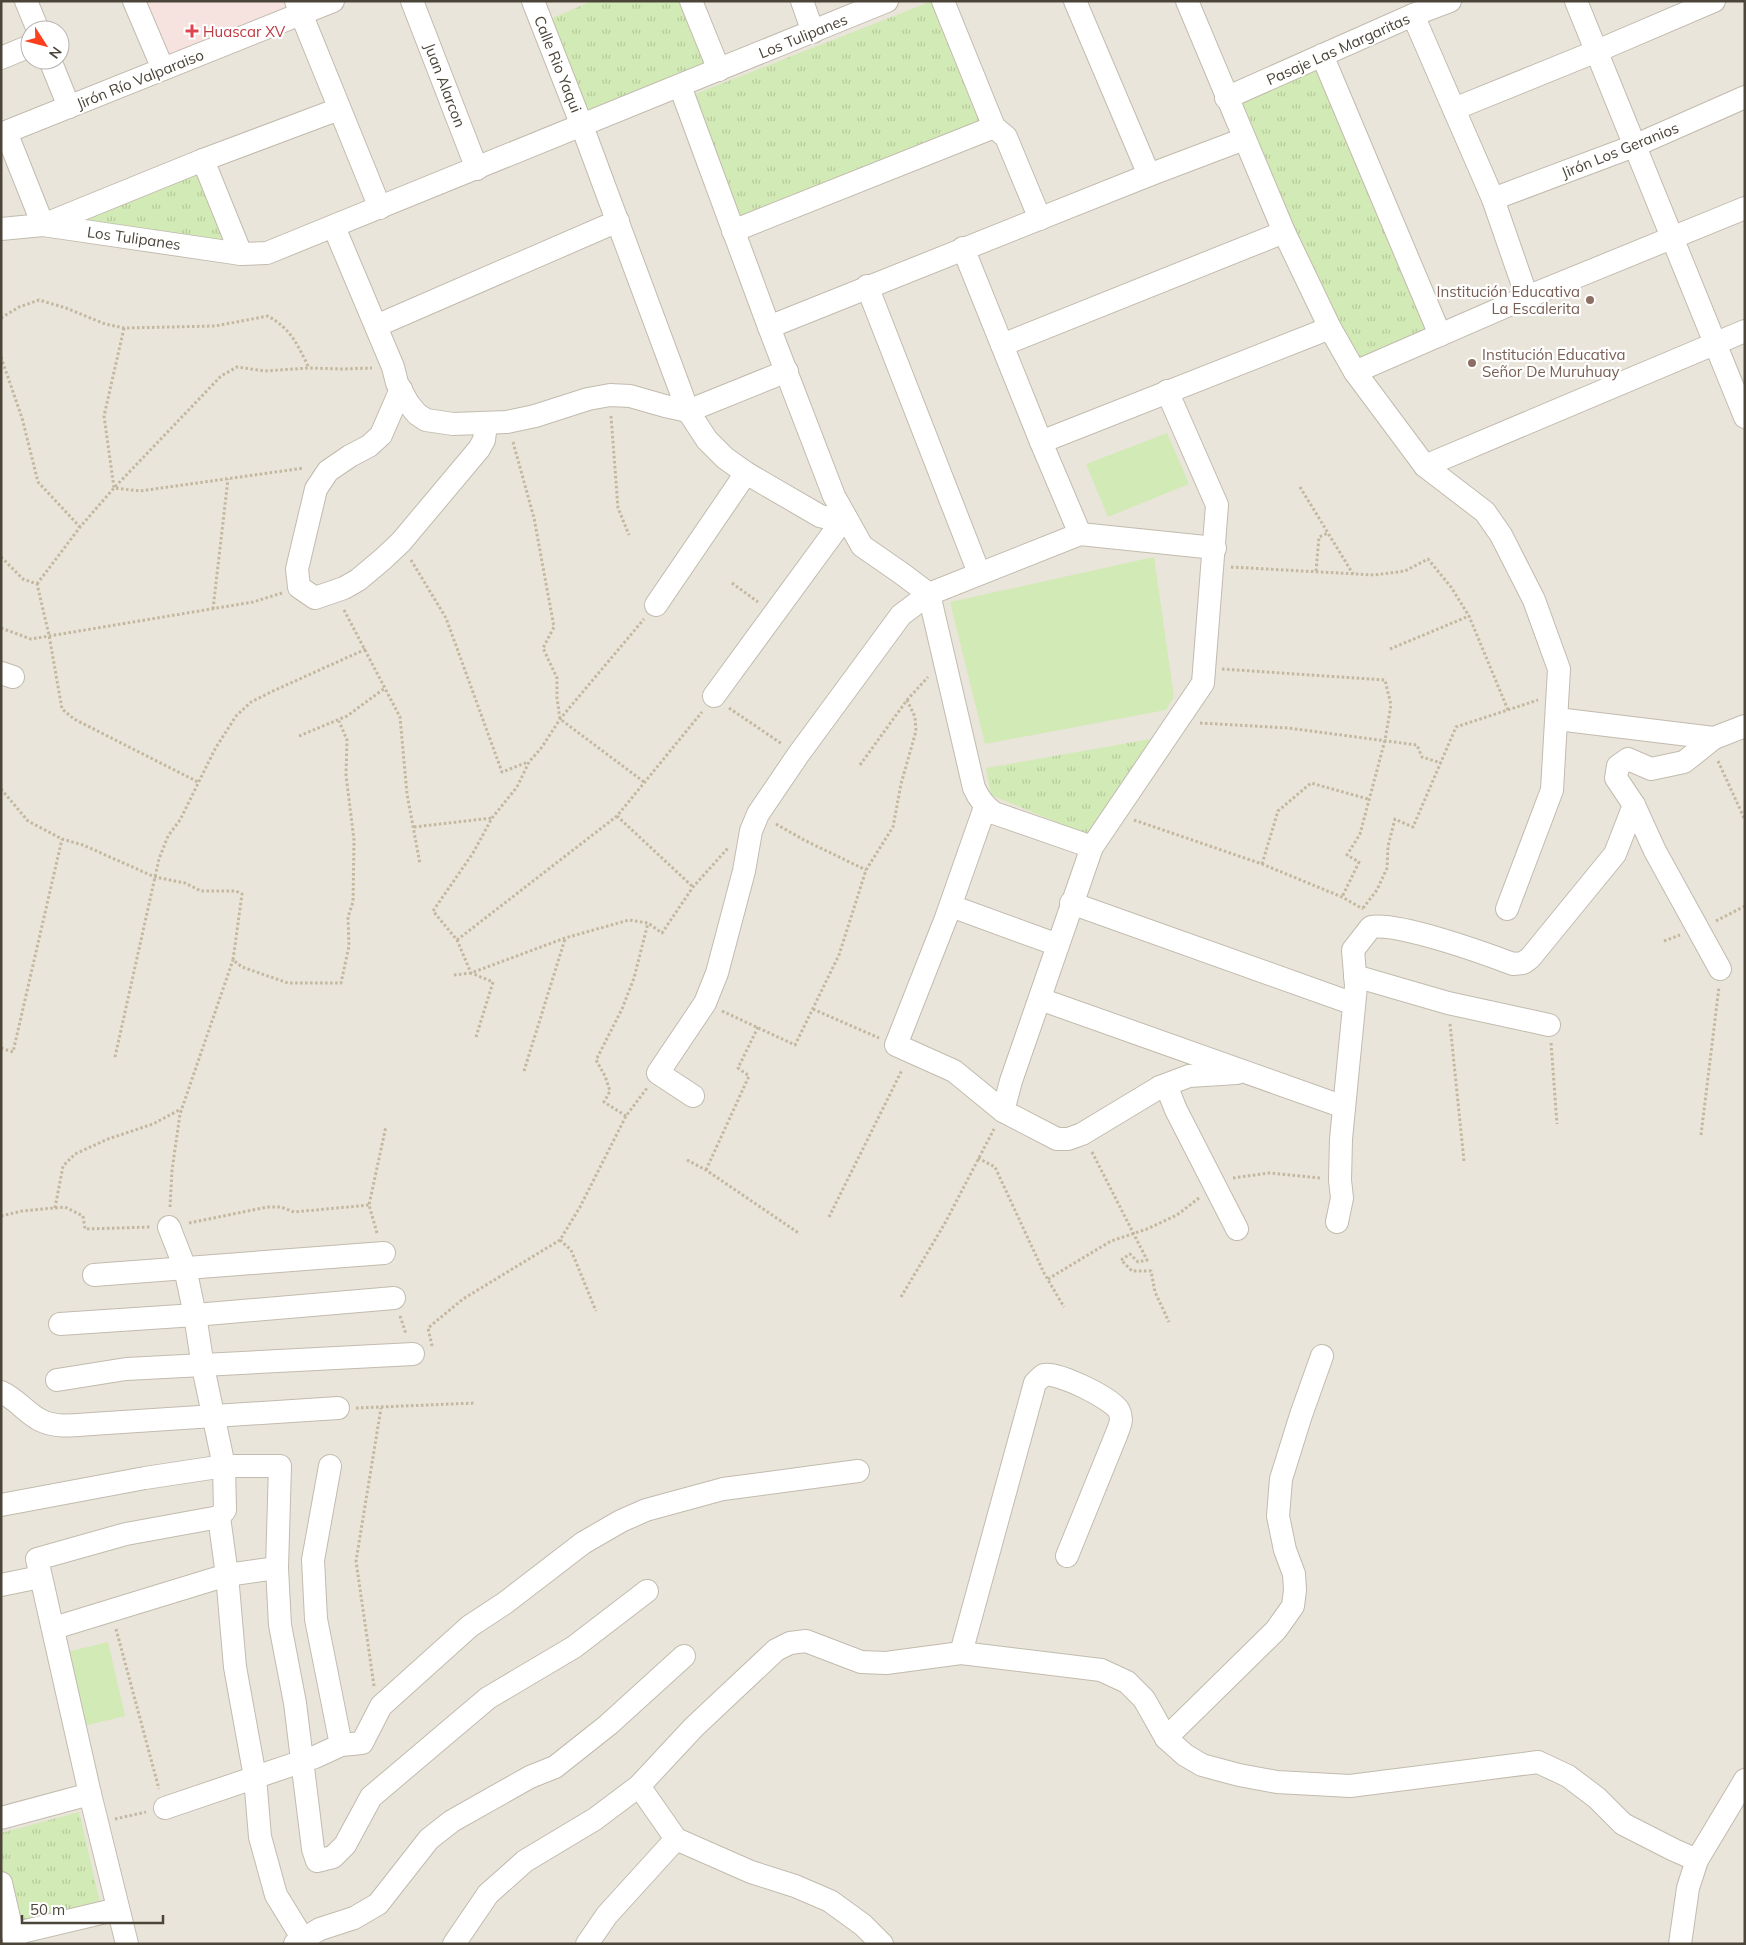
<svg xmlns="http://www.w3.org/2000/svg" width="1746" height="1945" viewBox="0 0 1746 1945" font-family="Mulish,sans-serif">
<defs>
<pattern id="park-tufts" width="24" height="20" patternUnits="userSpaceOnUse" patternTransform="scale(1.25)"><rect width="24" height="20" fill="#d2eab5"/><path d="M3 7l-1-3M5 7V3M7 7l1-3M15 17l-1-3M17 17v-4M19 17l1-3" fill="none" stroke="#b6ca9c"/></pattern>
</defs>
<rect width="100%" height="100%" fill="#f6f3ec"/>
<path fill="#eae5da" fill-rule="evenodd" d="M1,1H1745V1944H1ZM30,30H60V60H30Z"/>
<path fill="#f6e3e0" d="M146,1H285L286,6L167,56Z"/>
<g fill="#d2eab5">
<path d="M1167,433L1189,484L1108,517L1086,464Z"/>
<path d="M1154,557L1174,697L1166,710L985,744L950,602Z"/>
<path d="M108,1642L125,1716L84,1726L67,1652Z"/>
</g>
<g fill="url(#park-tufts)">
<path d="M592,1H685L711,63L585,111L548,20Z"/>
<path d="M932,1L983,126L740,222L690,96Z"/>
<path d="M1317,63L1432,335L1365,365L1321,292L1238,100Z"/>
<path d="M203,170L231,245L68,224Z"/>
<path d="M1151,739L1092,837L991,795L986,768Z"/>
<path d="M79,1812L101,1907L15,1929L1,1873V1833Z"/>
</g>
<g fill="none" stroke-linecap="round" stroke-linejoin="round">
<defs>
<g id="minor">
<path d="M26,1L38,30"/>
<path d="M134,1L163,69"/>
<path d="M296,1L380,208"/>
<path d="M333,1L6,132L43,225L203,160L339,109"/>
<path d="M412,1L477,169"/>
<path d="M533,1L582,126L688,411L707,440L725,458L746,473L820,516L836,520L845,517"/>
<path d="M691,1L719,70"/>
<path d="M802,1L813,32"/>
<path d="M943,1L994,127L1006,137L1040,219"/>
<path d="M1075,1L1149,175"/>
<path d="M1187,1L1284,232L1330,328L1355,372L1425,466L1485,512L1501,535L1534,600L1559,669L1552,790L1507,909"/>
<path d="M1576,1L1745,417"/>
<path d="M1413,15L1493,199L1527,297"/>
<path d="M1322,55L1440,335"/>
<path d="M1,58L30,46"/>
<path d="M50,60L69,107"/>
<path d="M680,86L769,327L834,496L862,546L901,573L929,594L974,788C979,799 984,806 994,813L1092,847"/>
<path d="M1226,98L1413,15L1450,1"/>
<path d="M1454,109L1597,51L1714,1"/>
<path d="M203,160L241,254"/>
<path d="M1493,199L1634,146L1745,97"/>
<path d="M334,227L393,367L397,383L408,403L417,414L426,420L453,424L507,422L535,416L588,399L610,395L630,396L665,406L688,411L787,371"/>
<path d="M1,229L43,225L241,254L267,253L887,1"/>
<path d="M733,231L994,127"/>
<path d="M963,248L1041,442L1080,534"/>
<path d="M867,286L979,573"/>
<path d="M376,326L618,221"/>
<path d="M769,327L1149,175L1244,139"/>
<path d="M1002,345L1284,232"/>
<path d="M1355,372L1527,297L1745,208"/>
<path d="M401,389L381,435L369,446L350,456L328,471L316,489L297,569L299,587L315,598L344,588L358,580L383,559L401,542L479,449L484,440L486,424"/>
<path d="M1041,442L1330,328"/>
<path d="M1425,466L1745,331"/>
<path d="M656,605L746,473"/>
<path d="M1,673L13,677"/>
<path d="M714,696L845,517"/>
<path d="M1557,719L1714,738L1745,726"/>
<path d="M1714,738L1684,762L1651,769L1628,759L1618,766L1616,778L1634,805L1655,851L1720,969"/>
<path d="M985,807L946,918L896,1045L954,1071L1003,1111L1057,1139H1068L1082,1134L1160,1087L1168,1090L1176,1110L1237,1229"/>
<path d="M1071,903L1354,1004"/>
<path d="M951,906L1058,945"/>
<path d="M1355,976L1448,1003L1549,1025"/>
<path d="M1040,999L1344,1107"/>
<path d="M1160,1087L1189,1076L1237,1073"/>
<path d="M693,1096L658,1073L705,1003L717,973L744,871L751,831L758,814L798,755L901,615L929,594L1080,534L1215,548"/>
<path d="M1003,1111L1011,1081L1092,847L1203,683L1217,505L1167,391"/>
<path d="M1337,1222L1342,1198L1340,1180L1341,1139L1356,986L1353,950L1371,927C1398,922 1484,953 1513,964L1523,963L1530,958L1615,854L1634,805"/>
<path d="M169,1227L185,1268L195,1315L203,1367L224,1466L225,1510L219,1517L227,1575L235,1667L255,1777L260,1837L276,1895L306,1944"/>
<path d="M94,1275L384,1253"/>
<path d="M60,1324L195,1315L394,1298"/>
<path d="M57,1380L126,1369L413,1354"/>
<path d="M1,1392C17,1399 27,1414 42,1421C57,1428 76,1425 92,1424L338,1408"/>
<path d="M330,1466L313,1560L316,1619L341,1745"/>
<path d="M1,1505L145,1478L224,1466H280L277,1568L280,1625L295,1703L313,1849L317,1861L333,1857L345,1845L371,1797L488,1698L574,1647L647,1591"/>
<path d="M1,1585L40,1577"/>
<path d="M54,1628L227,1575L277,1568"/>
<path d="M961,1653L1035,1383C1037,1381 1041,1377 1044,1375C1056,1371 1114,1399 1119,1411C1123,1419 1120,1425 1117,1433L1067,1556"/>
<path d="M1166,1738L1276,1630L1293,1606L1295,1590L1294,1574L1285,1550L1278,1516L1281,1479L1301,1415L1322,1356"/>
<path d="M639,1786L676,1839L751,1872L795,1886L830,1901L863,1925L882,1944"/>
<path d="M165,1808L315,1757L341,1745L362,1743L381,1706L470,1626L505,1603L583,1543L621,1521L646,1510L723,1489L858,1471"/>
<path d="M1,1818L90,1794"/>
<path d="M1,1883L15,1944"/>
<path d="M13,1934L118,1909"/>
<path d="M127,1944L90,1794L37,1559L126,1534L219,1517"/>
<path d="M295,1944L320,1929L354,1918L378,1904L429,1839L452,1821L530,1777L555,1767L608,1725L684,1656"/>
<path d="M454,1944L488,1894L525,1861L595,1819L639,1786L694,1727L776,1650L790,1643L806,1641L861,1662L886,1663L961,1653L1101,1670L1127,1682L1144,1699L1166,1738L1185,1755L1202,1765L1239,1775L1277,1782L1350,1786L1538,1762L1568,1776L1597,1798L1623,1824L1674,1850L1697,1860"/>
<path d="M587,1944L607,1915L676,1839"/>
<path d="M1680,1944L1688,1888L1697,1860L1745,1780"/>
</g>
</defs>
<use href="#minor" stroke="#c2bbae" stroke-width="24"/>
<g stroke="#c4b79f" stroke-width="3" stroke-dasharray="2.5 2.5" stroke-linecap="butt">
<path d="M1,318L19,307L39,300L66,308L105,324L124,328L215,326L268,316C292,330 297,344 309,368"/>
<path d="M124,328L104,416L114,488L140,491L304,468"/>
<path d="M1,357L22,418L38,482L80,527"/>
<path d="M611,416L618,508L629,535"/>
<path d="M513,442L534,518L554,627L543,648L557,678V698L560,719L644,782"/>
<path d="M1300,487L1353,574"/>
<path d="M1,557L23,579L37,584L49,635L62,709L74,719L198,782"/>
<path d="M411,560L446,618L502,772L528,762"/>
<path d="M1231,567L1374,575L1405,571L1428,559L1451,587L1469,616L1508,710"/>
<path d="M1316,571L1319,537L1328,533"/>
<path d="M732,583L758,602"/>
<path d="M37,584L80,527L114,488L221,376L237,367L265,371L309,368L342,369L372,368"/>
<path d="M213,609L228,479"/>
<path d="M344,610L400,717L407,794L420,864"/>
<path d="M1,628L31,639L253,602L282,593"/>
<path d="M1390,649L1469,616"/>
<path d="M1222,669L1385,680L1391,705L1385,740L1360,834L1347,855L1359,862L1342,897"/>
<path d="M729,708L782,744"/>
<path d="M1200,723L1288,728L1417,745L1422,757L1441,763"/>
<path d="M299,736L347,716L385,688"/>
<path d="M1718,761L1745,820"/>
<path d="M860,765L907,700L928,677"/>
<path d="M1,789L28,821L62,839L83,845L155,877L185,883L201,891H236L242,894L233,960L242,967L288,983H341L349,946L348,917L353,902L354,840L346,775L347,740L339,721"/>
<path d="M617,816L693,887"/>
<path d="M1134,820L1262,864L1342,897L1363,909"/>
<path d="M776,824L804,840L866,870"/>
<path d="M414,827L492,818"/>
<path d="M1262,864L1278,811L1311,783L1368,799"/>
<path d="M1363,908L1377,890L1387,868L1388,846L1395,819L1413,827L1456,727L1538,700"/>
<path d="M1716,921L1745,906"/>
<path d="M457,940L617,816L702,712"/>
<path d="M1664,941L1680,935"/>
<path d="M454,975L471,973L565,938L629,920L648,923L662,933L693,887L728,848"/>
<path d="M813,1009L879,1038"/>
<path d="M722,1011L795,1045L839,955L866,870L893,827L901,784L916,731L915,717L907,700"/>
<path d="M1450,1024L1464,1161"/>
<path d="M476,1037L493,982L471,973L457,940L433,911L473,853L492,818L517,787L529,762L542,747L560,719L644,619"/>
<path d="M1551,1043L1557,1124"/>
<path d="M1,1048L13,1052L62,839"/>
<path d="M115,1057L159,859L168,836L180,820L215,749L236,716L251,702L273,691L366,649"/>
<path d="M524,1071L565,939"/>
<path d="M626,1116L604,1102L610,1091L605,1076L596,1060L622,1009L634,978L648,923"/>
<path d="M1701,1135L1719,987"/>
<path d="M1092,1152L1147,1260L1138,1262L1130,1254L1121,1260L1132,1271H1151L1155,1292L1169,1322"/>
<path d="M978,1158L995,1167L1044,1273L1064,1307"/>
<path d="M687,1160L706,1170L800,1234"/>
<path d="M706,1170L749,1076L738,1068L758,1027"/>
<path d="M1233,1178L1269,1173L1321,1178"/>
<path d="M170,1207L172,1170L180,1114L233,960"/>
<path d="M55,1208L63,1166L75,1154L108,1139L153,1124L181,1109"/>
<path d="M1,1216L22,1211L65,1207L83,1216L85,1229L151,1227"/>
<path d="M829,1217L902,1070"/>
<path d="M189,1223L267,1207H281L294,1212L369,1205"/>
<path d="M377,1233L369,1205L386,1126"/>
<path d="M560,1240L571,1250L596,1311"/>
<path d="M1048,1279L1111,1241L1147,1229L1177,1215L1199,1198"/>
<path d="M901,1297L945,1223L994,1129"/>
<path d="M400,1316L406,1334"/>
<path d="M432,1346L428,1328L463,1299L560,1240L580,1207L626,1116L647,1088"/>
<path d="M356,1408L475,1403"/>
<path d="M116,1629L159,1789"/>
<path d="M374,1686L356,1561L381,1408"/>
<path d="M115,1819L146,1812"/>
</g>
<use href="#minor" stroke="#fff" stroke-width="22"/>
</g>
<path fill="#e0444e" stroke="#fff" stroke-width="2" d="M189.5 23.5h5v5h5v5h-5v5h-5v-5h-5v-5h5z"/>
<g fill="#8d6e63" stroke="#fff" stroke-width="2">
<circle cx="1590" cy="300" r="5"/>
<circle cx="1472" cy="363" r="5"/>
</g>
<g text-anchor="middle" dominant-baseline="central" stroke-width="4.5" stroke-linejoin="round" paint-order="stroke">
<g font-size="15" fill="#be3a42" stroke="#fff" text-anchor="start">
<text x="203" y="31">Huascar XV</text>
</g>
<g font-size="15" fill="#4b4439" stroke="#fff">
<text transform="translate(803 36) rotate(-22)">Los Tulipanes</text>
<text transform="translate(1338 49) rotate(-24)">Pasaje Las Margaritas</text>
<text transform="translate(558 64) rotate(68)">Calle Rio Yaqui</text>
<text transform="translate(140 79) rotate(-22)">Jirón Río Valparaiso</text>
<text transform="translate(445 85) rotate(69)">Juan Alarcon</text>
<text transform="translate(1620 150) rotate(-22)">Jirón Los Geranios</text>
<text transform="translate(134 238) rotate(8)">Los Tulipanes</text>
</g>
<g font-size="15" fill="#785e54" stroke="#fff" text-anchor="end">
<text x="1580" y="291">Institución Educativa<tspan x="1580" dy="17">La Escalerita</tspan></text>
<text x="1482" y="354" text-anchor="start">Institución Educativa<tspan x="1482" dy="17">Señor De Muruhuay</tspan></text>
</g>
</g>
<rect width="1746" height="1945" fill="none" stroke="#4b4439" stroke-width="5"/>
<g transform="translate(45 45) rotate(126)"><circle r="24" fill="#ffffff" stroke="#b7b4b0"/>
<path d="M0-4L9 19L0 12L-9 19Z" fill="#fc3f1d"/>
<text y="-8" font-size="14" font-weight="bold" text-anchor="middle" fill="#4b4439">N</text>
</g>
<path d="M22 1915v8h141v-8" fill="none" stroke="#4b4439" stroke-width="2.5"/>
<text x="30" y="1915" font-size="15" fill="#4b4439" stroke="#ffffff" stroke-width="4" paint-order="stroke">50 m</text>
</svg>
